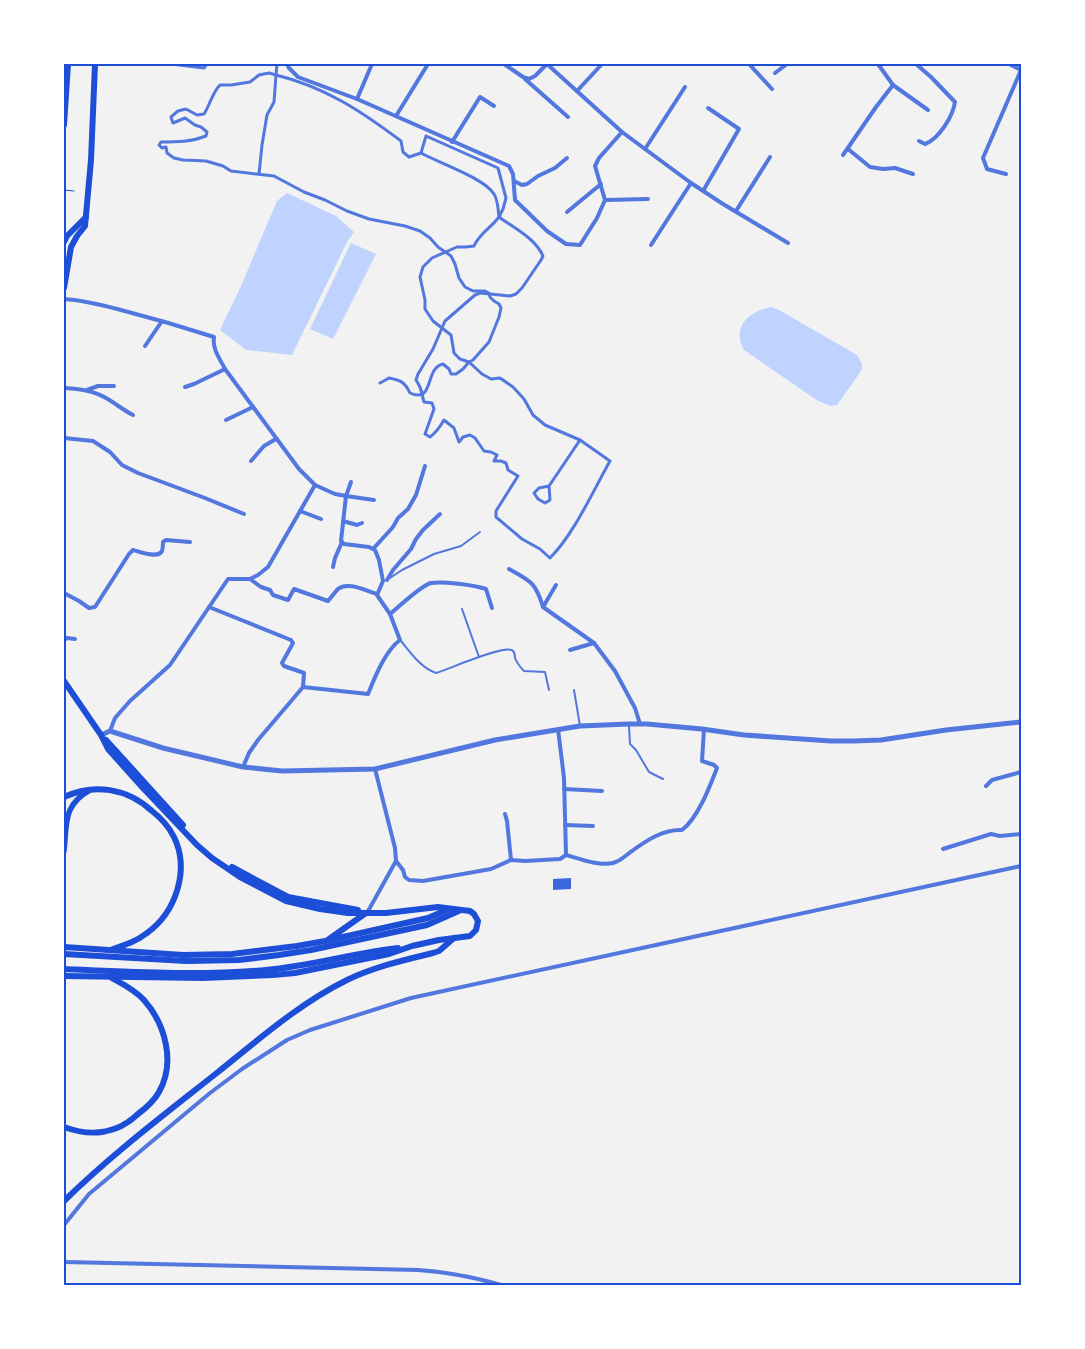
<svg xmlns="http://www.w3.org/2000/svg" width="1085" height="1349" viewBox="0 0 1085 1349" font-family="Ubuntu,sans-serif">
<rect width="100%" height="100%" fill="#f2f2f2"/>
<g fill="#bfd3fe">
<path d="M287,193L336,216L354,232L347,242L292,355L246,350L220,330L241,286L277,201Z"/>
<path d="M351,243L376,254L333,339L310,329Z"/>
<path d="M771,307L779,310L857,355L862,364L861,371L837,405L831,406L818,401L744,350C731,327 749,311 771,307Z"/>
</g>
<path fill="#3d67dc" d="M571,878V889L553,890V879Z"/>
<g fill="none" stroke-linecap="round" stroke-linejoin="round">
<path stroke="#1d4ed8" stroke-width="1" d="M64,190L74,191"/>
<g stroke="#5277de" stroke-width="2">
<path d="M390,578L402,570L434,554L461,546L480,532"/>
<path d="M462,609L479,657"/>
<path d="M401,641C411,653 421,668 436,673C447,670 507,643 513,651C514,652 515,656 515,658C517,663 520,667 524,671L545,672L549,690"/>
<path d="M574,690L580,726"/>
<path d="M629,726L630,744L636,750L649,772L663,779"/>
</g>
<g stroke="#5277de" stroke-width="3">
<path d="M171,64L204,68L207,64"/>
<path d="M277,64L276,75C325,87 361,111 401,141L403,152L409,157L421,153L426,136L498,168L506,198L503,209L499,217C514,228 535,238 543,256L541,260L522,288L516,294L510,296L480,293L475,295L445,321L433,349L418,374L416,380C423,390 421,392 424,402L432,403L434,409L425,434L430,437C437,432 440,427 444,420L454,428L459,442L463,437L470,435L475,438L484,451L491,452L497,455L494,461H501L506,463L508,470L518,476L496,511V517L522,539L540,549L550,558C574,534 593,491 610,461L580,440L549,486L539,488L534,493L538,499L545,503L550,500L549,486"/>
<path d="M421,153C439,163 484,178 494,194C498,200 498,209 499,217C491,228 480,233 474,246L466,247H457L432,258L423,267L420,277L425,300V309L433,321L451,335L454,353L460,359L469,362L482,374L491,379L500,378L513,387L524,399L533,415L545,425L580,440"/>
<path d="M259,174L262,145L267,115L274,102L276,75L269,73L259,75L250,82L231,85H220C212,93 210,105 204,114L197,115L186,109L178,111L171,117L173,123L185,118L195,125L201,127L207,132L206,136C191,142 177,142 161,142L159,145L162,148L166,147L167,153L174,158L183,160L206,161L223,166L231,171L274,176L304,192L325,200L347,211L369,219L405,226L420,231L430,238L438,247L451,256L455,264L459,278L465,287L473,291H485L489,293L490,297L494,301L499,304L501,308L499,317L489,342L473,360L469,362L463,369L456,374H451L449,369L443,364C424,368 435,404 410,393C405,382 400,380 389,378L380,383"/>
</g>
<g stroke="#5277de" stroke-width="4">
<path d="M287,64L289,68L298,77L357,99L509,166L513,174L515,200L547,231L566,244L580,245L597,218L605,200L595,166L599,158L622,132"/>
<path d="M504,64L523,77L529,79L535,76L547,64"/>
<path d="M547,64L622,132L691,183L723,204L788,243"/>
<path d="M749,64L772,89"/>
<path d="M916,64L931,77L955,102C953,116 939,139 925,144L919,141"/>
<path d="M1009,64L1021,70"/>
<path d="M775,73L787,64"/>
<path d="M525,79L568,117"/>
<path d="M893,85L928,110"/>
<path d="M577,91L602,64"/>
<path d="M357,99L372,64"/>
<path d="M396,116L428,64"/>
<path d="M452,142L480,97L494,106"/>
<path d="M645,149L685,87"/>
<path d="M848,149L870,167L883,169L895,168L913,174"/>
<path d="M843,155L876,107L893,85L878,64"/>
<path d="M1006,174L987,169L983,158L1021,70"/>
<path d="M514,181L522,185L527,184L538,176L555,168L567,158"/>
<path d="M703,191L739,129L708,108"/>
<path d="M605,200L648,199"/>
<path d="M736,211L770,157"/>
<path d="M567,212L601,184"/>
<path d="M651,245L691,183"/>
<path d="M64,299C83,300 102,305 121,310C152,318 183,327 214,337C212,349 220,359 225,369L299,469L315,485L335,494L346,496L341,541L344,544L369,547L375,550L379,560L383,581L377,595L390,614L400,640C385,651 375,677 368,694L303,687L258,740L249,753L243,767"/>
<path d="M145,346L162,321"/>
<path d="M185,387L194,384L225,369"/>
<path d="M64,388C78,389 93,390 106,398C115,403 123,410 133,415"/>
<path d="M87,390L98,386H114"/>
<path d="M226,420L253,407"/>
<path d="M64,438L93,441L110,452L122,465L138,473L205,498L244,514"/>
<path d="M251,461L264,446L276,439"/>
<path d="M351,482L346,496L374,500"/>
<path d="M300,511L321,519"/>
<path d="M343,521L357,525L362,523"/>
<path d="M373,549L393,527L398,518L408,509L416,495L425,466"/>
<path d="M333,567L335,558L342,542"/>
<path d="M509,569C531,581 536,583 543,607"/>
<path d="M250,579L261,587L270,590L273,595L288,600L294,589L328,601C331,598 334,593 338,589C348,581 366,591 377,594"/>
<path d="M387,580L393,570L411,549L416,539L423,530L440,514"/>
<path d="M556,585L543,607L594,643L615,671L635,708L640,724"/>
<path d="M64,593L79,601L89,608L95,607L129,554L133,550C140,552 158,559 162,551C163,548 163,545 163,542L166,540L190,542"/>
<path d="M209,607L291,640L293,643L282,663L284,666L304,673L303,687"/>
<path d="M390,614C399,607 420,586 431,583C443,581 474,585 486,589L492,608"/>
<path d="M64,640L67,638L75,639"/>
<path d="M570,650L594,643"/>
<path d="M110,731L115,718L130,701L170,665L228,579H250L258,575L268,567L315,485"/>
<path d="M986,786L992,780L1021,772"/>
<path d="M564,789L602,791"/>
<path d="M505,814L507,821L511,860"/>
<path d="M565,825L593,826"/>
<path d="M943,849L991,834L1000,836L1021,834"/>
<path d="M566,855C580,859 598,866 613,863C621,861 626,855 632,851C647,840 664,829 682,830C698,818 710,786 717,768L714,765L702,761L704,729"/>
<path d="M396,861L403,870L405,877L409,880L423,881L491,869L511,860L525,861L560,859L566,855L564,778L558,729"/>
<path d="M367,913L396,861L395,848L375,769"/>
<path d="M64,1225L89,1194L210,1093L242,1069L287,1040L310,1030L411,998L1021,866"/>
<path d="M64,1262L418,1270C447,1272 474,1277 501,1285"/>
</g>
<path stroke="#5277de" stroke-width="5" d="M101,735L110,731L163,748L243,767L282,771L375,769L495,740L580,726L629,724H647L702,729L744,735L831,741H854L881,740L946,730L1021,722"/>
<path stroke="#1d4ed8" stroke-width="5.5" d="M64,851C67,823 63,805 90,790"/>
<g stroke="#1d4ed8" stroke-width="6">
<path d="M64,125L68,64"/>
<path d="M64,242L67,236L86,217"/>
<path d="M64,288L71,247L77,236L85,226L91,160L95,64"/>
<path d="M64,681L101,735L108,749L142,787L197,845L212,858L240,877L286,901L320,909L348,913H386L438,907L470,911L474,914L478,921L476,930L470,936L439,940L412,946L389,954L295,973L273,975L203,978L64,976"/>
<path d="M106,740L183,825"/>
<path d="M64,797C94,783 127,788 152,811C161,818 169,827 174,837C190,870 176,912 147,933C137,941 125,945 113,949"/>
<path d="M232,867L288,897L358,910"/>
<path d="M329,939L366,913"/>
<path d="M64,947L183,955L232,954L297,946L325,941L428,918L449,909"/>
<path d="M64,954L186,961L239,960L279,955L311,950L427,925L461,910"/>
<path d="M64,969C131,972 199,976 266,970C311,966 354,953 398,948"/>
<path d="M64,1127C91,1137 117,1134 138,1114C146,1108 154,1101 159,1092C176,1062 165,1024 144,1000C135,990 123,984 112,978"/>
<path d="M64,1201C112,1154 165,1114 218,1072C258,1040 300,1003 347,980C374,967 404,960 433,953L439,951L454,938"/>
</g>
</g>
<rect width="1085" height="1349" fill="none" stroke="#ffffff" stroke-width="130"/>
<rect x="65" y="65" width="955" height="1219" fill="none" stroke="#1d4ed8" stroke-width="2"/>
</svg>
